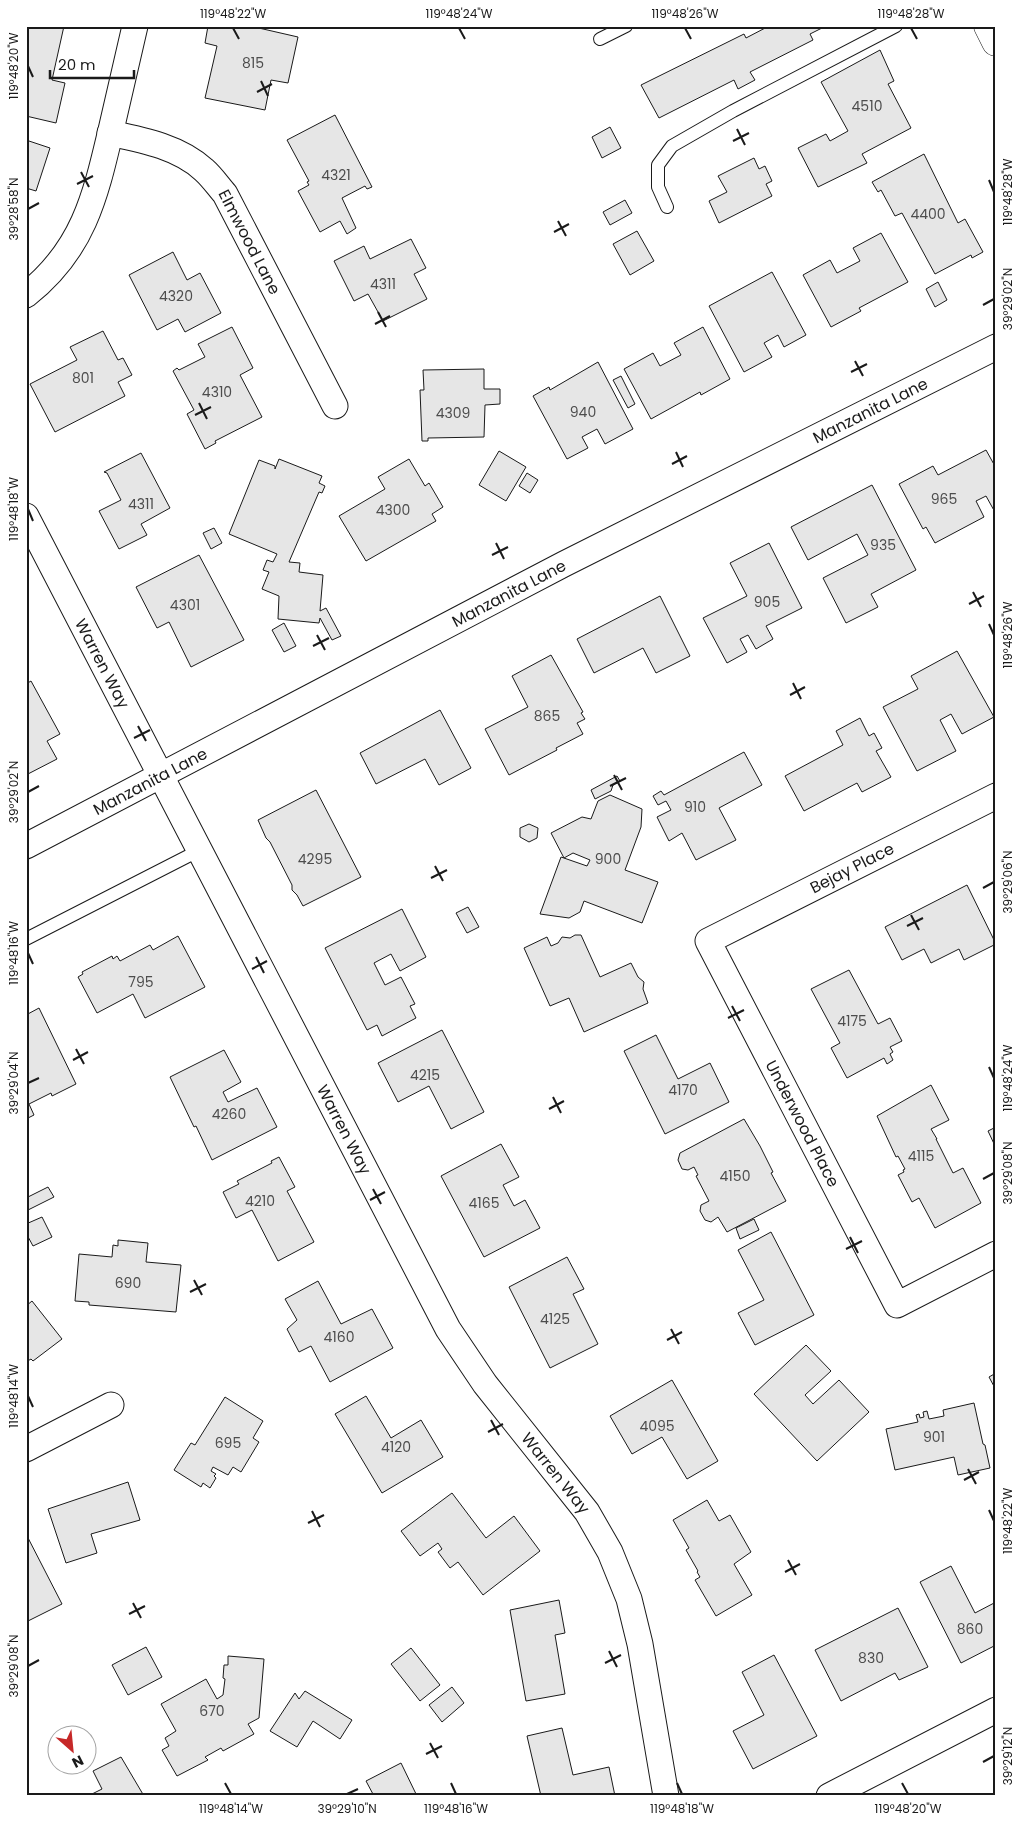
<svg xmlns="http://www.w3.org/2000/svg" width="1022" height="1822" viewBox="0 0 1022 1822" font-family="Poppins,sans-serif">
<rect width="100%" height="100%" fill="#fff"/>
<g fill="#e6e6e6" stroke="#1a1a1a">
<path d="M26,26H64L52,80L65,83L56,123L26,116Z"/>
<path d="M208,26H250L298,37L288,83L271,80L265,110L205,98L217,46L205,43Z"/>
<path d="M769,26H826L810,34L813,40L750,72L755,80L738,89L734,80L659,118L641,85L744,34L746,38Z"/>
<path d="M880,50L894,81L888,84L911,128L862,154L867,163L818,187L798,148L826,134L830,141L848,131L821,82Z"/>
<path d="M335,115L372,187L367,189L365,186L342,198L356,228L347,234L340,221L320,232L298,191L309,185L307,182L309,181L287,140Z"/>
<path d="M610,127L621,148L602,158L592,137Z"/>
<path d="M26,140L50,148L36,191L26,188Z"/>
<path d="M924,154L958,223L965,219L983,252L972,258L971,255L935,274L902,213L895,216L881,190L878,192L872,182Z"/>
<path d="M754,158L759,169L765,166L772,181L766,184L772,196L719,223L709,201L727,192L718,176Z"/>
<path d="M625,200L632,213L610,225L603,212Z"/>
<path d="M637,231L654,261L630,275L613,244Z"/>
<path d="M881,233L908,282L859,308L861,311L831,327L803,275L830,260L837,273L860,261L853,248Z"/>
<path d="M411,239L426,268L414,274L427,299L383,321L368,294L354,301L334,261L364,246L370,259Z"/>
<path d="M173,252L187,280L200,273L221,313L185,332L178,319L157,330L129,275Z"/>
<path d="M772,272L806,335L784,347L778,335L764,343L772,357L744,372L709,306Z"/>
<path d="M938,282L947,300L935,307L926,289Z"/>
<path d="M232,327L253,368L240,375L262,417L215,441L216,443L205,449L187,414L194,410L173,371L177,368L179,370L205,357L198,344Z"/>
<path d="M703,327L730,379L701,395L700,392L651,419L624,369L653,353L660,366L681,355L674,343Z"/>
<path d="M103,331L118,360L123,358L132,375L118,382L125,396L55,432L30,384L77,360L70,347Z"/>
<path d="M598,362L633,429L605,444L597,429L582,437L588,448L567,459L533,396L549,387L550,390Z"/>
<path d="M484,369V389H500V404L485,405L484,437L428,438V441H422L420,390H424L423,370Z"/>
<path d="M621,376L635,404L628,408L613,380Z"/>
<path d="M986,450L996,468V514L986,496L976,501L984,517L935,543L926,527L923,529L899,484L933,466L938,475Z"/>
<path d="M499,451L526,467L506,501L479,485Z"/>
<path d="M141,453L170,508L141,524L147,535L119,549L99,511L121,500L107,473L104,472Z"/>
<path d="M279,459L322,476L319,483L325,486L322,493L319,492L289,562L300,563L299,572L323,575L320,611L326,608L341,636L332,640L320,618L319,623L278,619L279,596L262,589L269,572L263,570L267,560L273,562L277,554L229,534L259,460L275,466V469Z"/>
<path d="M409,459L425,486L429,483L443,507L432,514L436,521L366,561L339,516L385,489L378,477Z"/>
<path d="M527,473L538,480L530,493L519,486Z"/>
<path d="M872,485L916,570L871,594L878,607L846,623L823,578L868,555L857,534L808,560L791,527Z"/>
<path d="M214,528L222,543L211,549L203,533Z"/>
<path d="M769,543L802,608L766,626L773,639L756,649L748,635L740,639L747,652L727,663L703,618L747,596L730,563Z"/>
<path d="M199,555L244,640L191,667L169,622L157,628L136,587Z"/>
<path d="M660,596L690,656L656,673L643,648L594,673L577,639Z"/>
<path d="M284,623L296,646L284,652L272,630Z"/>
<path d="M957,651L994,717L962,734L951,714L940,720L956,751L917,771L883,707L918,689L911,676Z"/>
<path d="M551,655L583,712L581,713L585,719L577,723L583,734L556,748L557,750L509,775L485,729L528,707L512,676Z"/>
<path d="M31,681L60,734L47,741L57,759L26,775V684Z"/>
<path d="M440,710L471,768L439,785L425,759L376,784L360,753Z"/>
<path d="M860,718L869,736L874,733L882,748L876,751L891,777L862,792L857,783L804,811L785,776L843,745L836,731Z"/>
<path d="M744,752L762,785L719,808L736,840L696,860L682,833L669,841L657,817L671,810L666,801L658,805L653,796L661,791L664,795Z"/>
<path d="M617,776L620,781L613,785L611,791L595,799L591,790Z"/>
<path d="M316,790L361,877L303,906L297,895L292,890V885L270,842L266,838L258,820Z"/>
<path d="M610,795L642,809L641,827L625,870L658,882L642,923L584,901L580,912L569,918L540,914L561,857L587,866L590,860L573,853L564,858L551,833L582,817L591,819L598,801Z"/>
<path d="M529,824L538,828L537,838L529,842L520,837V828Z"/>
<path d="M967,885L996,944L964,960L959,949L931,963L924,949L902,960L885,927Z"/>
<path d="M468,907L479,927L467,933L456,913Z"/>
<path d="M402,909L426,957L400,971L391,954L374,963L385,985L401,977L415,1004L410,1006L416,1018L382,1036L377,1025L367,1030L325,948Z"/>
<path d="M575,935H581L600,977L631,963L638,977L644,982L643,989L648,1003L584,1032L569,998L550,1006L524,948L547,937L551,946L558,943L562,937L570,938Z"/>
<path d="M178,936L205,987L145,1018L133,994L97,1013L78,977L83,974L82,972L112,956L113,959L117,956L120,961L150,945L153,950Z"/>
<path d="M849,970L878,1024L890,1018L902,1041L890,1047L893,1052L890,1054L893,1060L887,1064L884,1058L847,1078L831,1048L840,1043L811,989Z"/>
<path d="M39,1008L76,1084L52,1096L51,1093L29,1104L34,1115L26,1119V1015Z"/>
<path d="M442,1030L484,1112L451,1129L429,1086L398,1102L378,1063Z"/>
<path d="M656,1035L678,1079L710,1063L729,1102L665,1134L624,1051Z"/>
<path d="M224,1050L241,1082L223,1092L228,1102L257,1088L277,1127L212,1160L196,1126L194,1127L170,1077Z"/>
<path d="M931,1085L949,1120L931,1129L937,1139H936L953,1173L963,1168L981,1203L935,1228L919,1198L912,1202L898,1175L904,1172L903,1170L905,1169L898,1156L896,1157L877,1116Z"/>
<path d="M744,1119L760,1146L773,1172L771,1173L786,1201L727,1232L718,1217L711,1222L705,1220L700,1211L701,1205L709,1201L696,1176L698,1175L694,1167L688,1170L682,1169L678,1160L680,1153Z"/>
<path d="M996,1127V1148L988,1131Z"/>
<path d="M501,1144L519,1177L503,1185L514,1206L525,1200L540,1228L484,1257L441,1176Z"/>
<path d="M279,1157L295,1187L287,1191L314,1242L278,1261L252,1210L236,1218L223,1192L239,1184L237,1181L272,1163L271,1161Z"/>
<path d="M48,1187L54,1197L26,1211V1198Z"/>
<path d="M42,1217L52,1237L33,1246L26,1233V1224Z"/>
<path d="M754,1219L759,1230L740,1239L736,1228Z"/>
<path d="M771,1232L814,1315L755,1345L738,1313L764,1300L738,1250Z"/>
<path d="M118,1240L148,1243L146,1262L181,1265L176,1312L89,1305V1302L75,1301L79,1254L112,1257L113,1245L118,1246Z"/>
<path d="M567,1257L584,1289L573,1294L598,1344L550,1368L509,1287Z"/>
<path d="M318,1281L341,1324L372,1309L393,1348L330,1382L311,1346L299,1352L287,1329L297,1320L285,1299Z"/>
<path d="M32,1301L62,1339L33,1361L31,1359L26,1362V1306Z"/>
<path d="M806,1345L831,1371L805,1395L813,1404L839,1380L869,1412L817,1461L754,1394Z"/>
<path d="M996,1373V1390L989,1377Z"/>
<path d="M672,1380L718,1461L687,1479L662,1437L632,1454L610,1416Z"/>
<path d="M366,1396L391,1438L421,1420L443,1457L382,1493L335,1414Z"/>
<path d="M225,1397L263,1421L253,1438L259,1442L241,1472L233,1467L228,1475L213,1467L211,1471L216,1474L214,1476L216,1478L210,1488L203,1483L201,1487L174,1470L191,1443L195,1445Z"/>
<path d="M974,1403L983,1444L985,1445L990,1468L958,1475L954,1457L895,1470L886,1429L918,1422L916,1415L919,1414L920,1418L924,1417L923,1412L927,1411L929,1419L944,1416L943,1410Z"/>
<path d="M128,1482L140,1520L91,1534L97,1553L66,1563L48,1509Z"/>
<path d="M452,1493L486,1538L514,1516L540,1551L483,1595L458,1562L450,1568L438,1552L442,1549L438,1543L420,1556L401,1531Z"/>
<path d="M707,1500L719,1521L730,1515L751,1552L734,1564L752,1595L716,1616L695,1580L700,1577L697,1572L698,1571L686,1550L689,1548L673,1520Z"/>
<path d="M26,1534L62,1604L26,1622Z"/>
<path d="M951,1566L975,1613L996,1602V1645L961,1663L920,1582Z"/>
<path d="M559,1600L565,1633L555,1635L565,1694L526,1701L510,1610Z"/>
<path d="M898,1608L928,1667L899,1680L895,1673L841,1701L815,1650Z"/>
<path d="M146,1647L162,1677L128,1695L112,1665Z"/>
<path d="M411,1648L440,1685L420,1701L391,1664Z"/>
<path d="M774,1655L817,1736L753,1769L733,1731L764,1715L742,1672Z"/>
<path d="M228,1656L264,1659L259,1718L248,1724L254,1734L223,1751L221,1748L205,1757L208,1760L177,1776L162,1750L169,1746L165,1738L176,1731L161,1704L206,1679L217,1699L223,1695L225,1679L223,1678L224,1665H228Z"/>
<path d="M452,1687L464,1703L442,1722L429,1705Z"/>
<path d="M305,1691L352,1720L340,1739L313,1721L297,1747L270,1731L295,1693L299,1699Z"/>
<path d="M562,1728L573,1775L609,1767L615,1796H541L527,1736Z"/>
<path d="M121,1757L144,1796H88L102,1789L93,1771Z"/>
<path d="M401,1763L417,1796H374L366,1781Z"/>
</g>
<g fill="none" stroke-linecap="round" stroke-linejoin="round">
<defs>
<g id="service">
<path d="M600,39L626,26"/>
<path d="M667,207L658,187V165L672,146L733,111L896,26"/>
<path d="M26,939L200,850"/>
</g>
<g id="minor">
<path id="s1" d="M110,133C143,140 179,147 204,170C212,177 218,186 225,194L335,406"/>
<path d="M26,295C83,250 95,198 111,130C119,96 127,61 135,26"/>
<path id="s2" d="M26,516L448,1329L485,1384L587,1512L610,1552L629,1599L640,1644L666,1796"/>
<path id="s3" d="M996,796L708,941L897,1305L996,1254"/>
<path id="s4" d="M26,846L564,564L996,347"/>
<path d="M26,1449L111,1405"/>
<path d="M829,1796L996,1710"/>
</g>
<path id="secondary" d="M988,26L996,42"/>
</defs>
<use href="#service" stroke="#1a1a1a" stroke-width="14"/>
<use href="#minor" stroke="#1a1a1a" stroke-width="27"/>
<use href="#secondary" stroke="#1a1a1a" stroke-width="29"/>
<use href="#service" stroke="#fff" stroke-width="12"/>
<use href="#minor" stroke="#fff" stroke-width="25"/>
<use href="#secondary" stroke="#fff" stroke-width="28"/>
</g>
<path fill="none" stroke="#1a1a1a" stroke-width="2" d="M233,28L239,39M459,28L465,39M685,28L691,39M911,28L917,39M28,66L33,77M261,81L268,96M257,92L272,84M737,129L745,145M733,141L749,133M81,172L89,187M989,180L994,192M77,184L93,176M28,209L39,203M558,221L566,236M554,232L569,224M983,305L994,299M378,312L386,327M375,324L390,316M855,361L863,376M851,372L867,364M199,403L207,419M195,415L211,407M676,452L683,467M672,464L687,456M28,509L33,521M496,543L504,559M492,555L508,547M973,592L981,607M969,604L984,596M989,624L994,635M317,635L325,650M313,646L329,638M793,683L801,699M790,695L805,687M138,726L146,741M134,738L150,730M614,775L622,790M610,786L626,778M28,792L39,786M435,866L443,881M431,878L447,870M983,888L994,882M911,915L919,930M907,926L923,918M28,953L33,964M256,957L264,973M252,969L267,961M732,1006L740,1021M728,1018L744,1010M76,1049L84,1064M73,1060L88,1052M989,1067L994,1078M28,1083L39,1078M553,1097L561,1113M549,1109L564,1101M983,1179L994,1173M373,1189L381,1204M370,1200L385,1192M850,1237L858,1253M846,1249L862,1241M194,1280L202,1295M190,1292L206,1284M671,1329L679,1344M667,1340L682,1332M28,1396L33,1407M491,1420L499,1435M488,1432L503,1424M968,1469L976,1484M964,1480L979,1472M989,1510L994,1521M312,1511L320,1527M308,1523L324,1515M788,1560L796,1575M785,1572L800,1564M133,1603L141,1618M129,1614L145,1606M609,1651L617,1667M605,1663L621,1655M28,1666L39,1660M430,1743L438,1758M426,1754L442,1746M983,1762L994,1756M225,1783L231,1794M451,1783L456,1794M677,1783L682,1794M902,1783L908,1794M347,1794L358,1789"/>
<g text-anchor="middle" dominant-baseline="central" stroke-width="4" stroke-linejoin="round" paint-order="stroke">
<g font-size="14" fill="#4d4d4d">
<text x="253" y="63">815</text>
<text x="867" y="106">4510</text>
<text x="336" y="175">4321</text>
<text x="928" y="214">4400</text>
<text x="383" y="284">4311</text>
<text x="176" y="296">4320</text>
<text x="83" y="378">801</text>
<text x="217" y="392">4310</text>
<text x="583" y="412">940</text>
<text x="453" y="413">4309</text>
<text x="944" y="499">965</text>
<text x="141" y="504">4311</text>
<text x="393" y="510">4300</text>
<text x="883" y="545">935</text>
<text x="767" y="602">905</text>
<text x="185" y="605">4301</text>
<text x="547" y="716">865</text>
<text x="695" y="807">910</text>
<text x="315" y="859">4295</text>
<text x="608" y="859">900</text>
<text x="141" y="982">795</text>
<text x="852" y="1021">4175</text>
<text x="425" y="1075">4215</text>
<text x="683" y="1090">4170</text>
<text x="229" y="1114">4260</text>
<text x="921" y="1156">4115</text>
<text x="735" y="1176">4150</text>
<text x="260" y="1201">4210</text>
<text x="484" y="1203">4165</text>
<text x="128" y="1283">690</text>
<text x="555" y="1319">4125</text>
<text x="339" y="1337">4160</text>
<text x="657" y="1426">4095</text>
<text x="934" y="1437">901</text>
<text x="228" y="1443">695</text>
<text x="396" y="1447">4120</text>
<text x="970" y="1629">860</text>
<text x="871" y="1658">830</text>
<text x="212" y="1711">670</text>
</g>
<g font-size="16" fill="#1a1a1a" stroke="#fff">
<text stroke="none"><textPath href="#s1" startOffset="188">Elmwood Lane</textPath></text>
<text stroke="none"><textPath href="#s4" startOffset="950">Manzanita Lane</textPath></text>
<text stroke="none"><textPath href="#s4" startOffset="545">Manzanita Lane</textPath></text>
<text stroke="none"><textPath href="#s2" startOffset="166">Warren Way</textPath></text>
<text stroke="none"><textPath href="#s4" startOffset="140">Manzanita Lane</textPath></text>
<text transform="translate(852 868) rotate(-27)">Bejay Place</text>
<text stroke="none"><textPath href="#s3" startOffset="528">Underwood Place</textPath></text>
<text stroke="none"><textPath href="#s2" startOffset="691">Warren Way</textPath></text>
<text stroke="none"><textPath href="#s2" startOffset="1096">Warren Way</textPath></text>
</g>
</g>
<rect width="1022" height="1822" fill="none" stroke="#ffffff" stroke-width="55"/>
<g transform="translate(72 1750) rotate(153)"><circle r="24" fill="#ffffff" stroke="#a3a3a3"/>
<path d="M0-4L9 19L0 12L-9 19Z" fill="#c62828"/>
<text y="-8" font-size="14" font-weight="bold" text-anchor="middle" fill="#1a1a1a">N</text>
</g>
<path d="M50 70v8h84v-8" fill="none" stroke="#1a1a1a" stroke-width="2.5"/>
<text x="58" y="70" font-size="15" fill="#1a1a1a" stroke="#ffffff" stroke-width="4" paint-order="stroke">20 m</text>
<rect x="28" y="28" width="966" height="1766" fill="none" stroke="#1a1a1a" stroke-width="2"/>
<g font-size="12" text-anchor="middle" fill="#1a1a1a">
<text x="233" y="18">119°48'22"W</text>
<text x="459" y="18">119°48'24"W</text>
<text x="685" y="18">119°48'26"W</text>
<text x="911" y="18">119°48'28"W</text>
<text transform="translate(14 66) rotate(-90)" y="4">119°48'20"W</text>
<text transform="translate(1008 192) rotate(-90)" y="4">119°48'28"W</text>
<text transform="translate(14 209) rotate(-90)" y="4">39°28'58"N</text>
<text transform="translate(1008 299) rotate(-90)" y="4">39°29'02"N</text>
<text transform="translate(14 509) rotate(-90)" y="4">119°48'18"W</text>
<text transform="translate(1008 635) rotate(-90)" y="4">119°48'26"W</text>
<text transform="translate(14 792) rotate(-90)" y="4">39°29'02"N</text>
<text transform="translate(1008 882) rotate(-90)" y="4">39°29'06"N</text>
<text transform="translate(14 953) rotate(-90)" y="4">119°48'16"W</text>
<text transform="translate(1008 1078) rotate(-90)" y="4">119°48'24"W</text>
<text transform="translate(14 1083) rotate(-90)" y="4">39°29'04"N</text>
<text transform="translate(1008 1173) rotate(-90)" y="4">39°29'08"N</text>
<text transform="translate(14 1396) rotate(-90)" y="4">119°48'14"W</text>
<text transform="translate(1008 1521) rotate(-90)" y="4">119°48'22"W</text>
<text transform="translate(14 1666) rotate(-90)" y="4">39°29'08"N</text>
<text transform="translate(1008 1756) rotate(-90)" y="4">39°29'12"N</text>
<text x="231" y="1813">119°48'14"W</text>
<text x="347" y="1813">39°29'10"N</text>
<text x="456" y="1813">119°48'16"W</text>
<text x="682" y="1813">119°48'18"W</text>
<text x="908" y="1813">119°48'20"W</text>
</g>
</svg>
